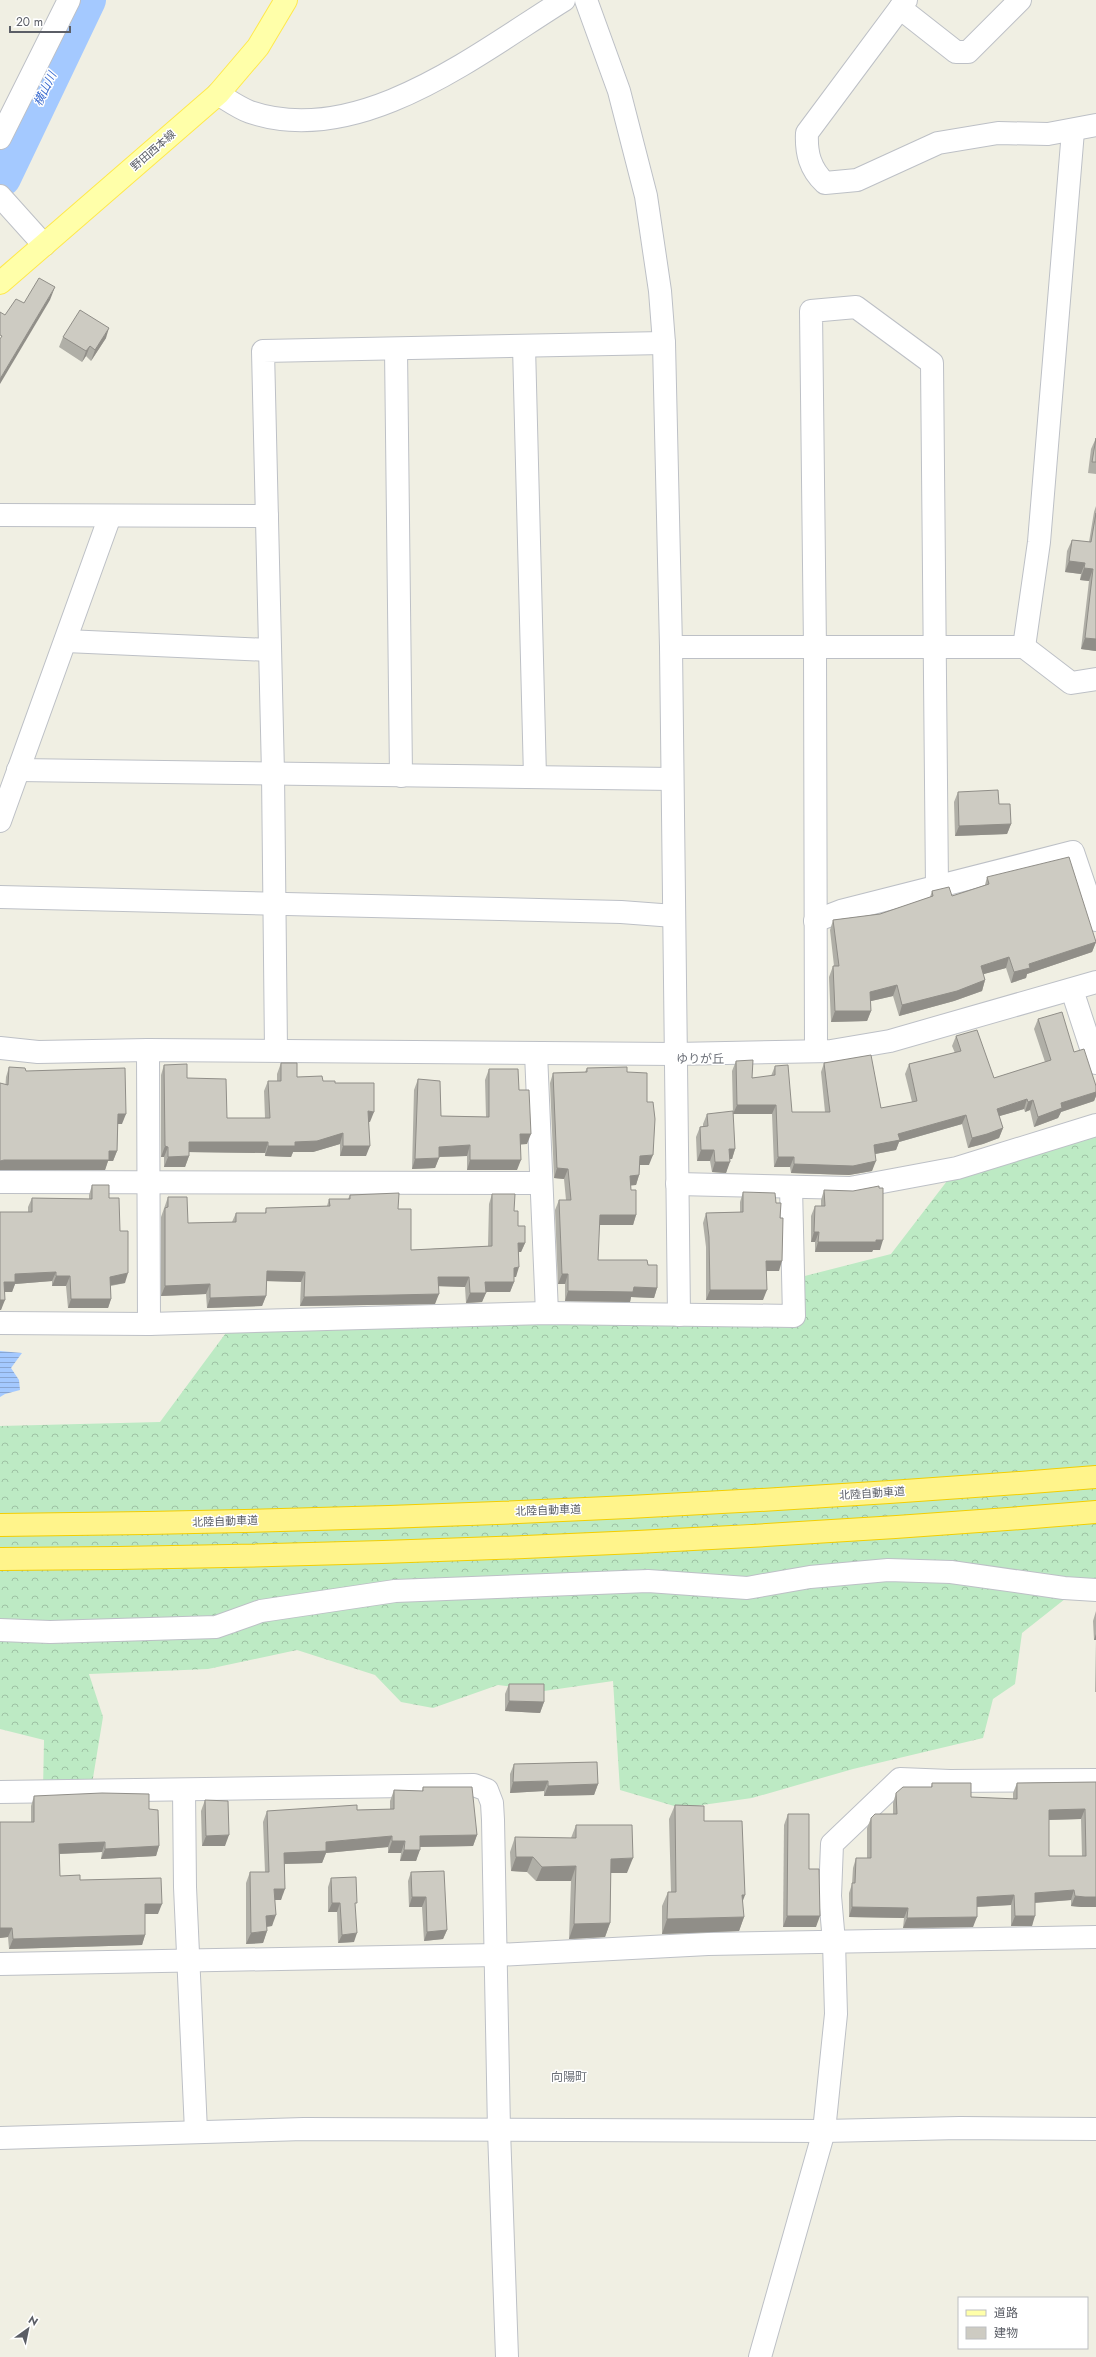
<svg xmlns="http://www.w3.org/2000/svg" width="1096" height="2357" viewBox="0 0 1096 2357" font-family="Jost,'Noto Sans JP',sans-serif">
<defs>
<pattern id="forest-crowns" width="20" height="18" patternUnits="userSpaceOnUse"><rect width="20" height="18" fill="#bdeac4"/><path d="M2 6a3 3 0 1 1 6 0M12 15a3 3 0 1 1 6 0" fill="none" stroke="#9dc1a3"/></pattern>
<pattern id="water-rules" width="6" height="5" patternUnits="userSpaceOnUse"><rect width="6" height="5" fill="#a4c9ff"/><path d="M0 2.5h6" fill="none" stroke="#89a6d2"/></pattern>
</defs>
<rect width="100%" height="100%" fill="#f0efe3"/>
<path fill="url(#forest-crowns)" d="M1096,1125V1586L1070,1595L1022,1633L1015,1684L993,1699L983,1738L853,1769L752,1798L681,1808L620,1790L613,1681L544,1691L498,1685L433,1708L401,1702L375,1675L297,1650L208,1669L89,1674L103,1717L91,1790L43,1791L44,1740L0,1729V1426L160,1422L234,1322L794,1316L793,1279L891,1254L957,1168Z"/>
<path fill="url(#water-rules)" d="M0,1351L22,1353L11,1368L19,1380L20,1390L5,1394L0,1397Z"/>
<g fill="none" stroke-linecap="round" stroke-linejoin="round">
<path stroke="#a4c9ff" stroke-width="6" d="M0,184L3,178"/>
<path stroke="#a4c9ff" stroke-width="36" d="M3,178L88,0"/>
<defs>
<g id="minor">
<path d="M586,0L619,91L646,196L660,291L664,343L671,647L679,1315"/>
<path d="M906,0L807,133C806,153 810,169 825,183L857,180L938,143L998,133L1048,134L1096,125"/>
<path d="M900,8L956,52H968L1020,0"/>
<path d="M218,94C228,100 239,108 250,112C359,149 477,54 564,0"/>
<path d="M0,138L69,0"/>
<path d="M0,196L44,245"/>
<path d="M524,346L535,777"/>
<path d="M396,349L401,776"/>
<path d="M0,515L267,516"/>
<path d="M66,641L269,650"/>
<path d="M671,647H1024L1071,683L1096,679"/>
<path d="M1024,647L1039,542L1073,131"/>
<path d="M18,770L672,779"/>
<path d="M0,821L110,516"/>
<path d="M0,897L621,912L674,916"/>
<path d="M815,921L841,911L1073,852L1096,920"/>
<path d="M1072,990L1096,1063"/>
<path d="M0,1048L38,1052L148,1050L675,1054L831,1051L890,1041L1096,982"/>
<path d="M148,1050L149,1324"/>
<path d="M276,1050L273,773L263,351L664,343"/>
<path d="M816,1050L815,648L811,311L856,307L932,363L937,887"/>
<path d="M536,1053L547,1313"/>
<path d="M0,1182L541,1183"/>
<path d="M677,1184L850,1188L957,1168L1096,1125"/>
<path d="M0,1323L149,1324L547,1313L794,1316L791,1187"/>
<path d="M0,1630L50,1632L216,1627L261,1611L395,1591L648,1581L747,1588L810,1577L888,1570L951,1572L1064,1588L1096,1590"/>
<path d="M184,1790L185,1887L196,2131"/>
<path d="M0,1792L474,1785L487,1790L492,1803L493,1820L499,2130L507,2357"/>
<path d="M0,1964L497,1955L708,1944L1096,1937"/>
<path d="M0,2138L304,2129L824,2131L960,2128L1096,2129"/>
<path d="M760,2357L824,2131L836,2014L834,1942L830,1896L832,1844L900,1779L950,1781L1096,1780"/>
</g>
<path id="major" d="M0,283L218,94L258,47L286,0"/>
<g id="highway">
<path d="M0,1525C366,1522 732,1506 1096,1477"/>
<path d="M0,1559C365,1557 732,1542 1096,1512"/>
</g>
</defs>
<use href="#minor" stroke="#bdc0c6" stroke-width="24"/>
<use href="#major" stroke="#ffe94d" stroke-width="24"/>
<use href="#highway" stroke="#f3ce00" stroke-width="24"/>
<use href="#minor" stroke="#fff" stroke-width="22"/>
<use href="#major" stroke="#ffffa9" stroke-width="22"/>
<use href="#highway" stroke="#fff48b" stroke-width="22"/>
</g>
<g fill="#b0afa7" fill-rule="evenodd">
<path d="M63,337L106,338L91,361L86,356L82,362L59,347Z"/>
<path d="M1096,438V474L1088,473L1091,449Z"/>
<path d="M1096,506V651L1081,649L1089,581L1080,580L1081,574L1065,572L1067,551L1072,540L1089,542L1094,512Z"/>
<path d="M958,792L999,804L1011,824L1007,834L955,836L954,802Z"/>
<path d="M987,877L1096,942L1092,952L1027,974L1026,978L1011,983L1006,968L983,974L985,980L982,991L954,1001L899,1016L893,996L871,1001V1011L867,1021L831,1022L829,977L833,966H834L830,930L833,920L880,914L930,897L932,891L952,896L985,885Z"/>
<path d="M1038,1019L1074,1052L1096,1086V1096L1094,1101L1061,1112L1058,1118L1034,1127L1030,1110L1025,1112L1024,1109L999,1116L1003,1128L999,1138L983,1144L968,1148L962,1124L899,1142L896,1150L875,1154L872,1171L849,1175L791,1173L790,1167H774L772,1114H733L732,1071L736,1061L752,1078L771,1076L775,1066L792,1112H825L821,1072L824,1063L881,1108L912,1102L905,1074L909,1064L955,1053L952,1046L956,1036L994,1078L1045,1062L1034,1029Z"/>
<path d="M281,1063L297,1077L335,1083L370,1122H369L366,1156H340V1144L313,1152H293L291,1157L265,1156V1153L189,1152V1156L185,1167H164V1157H161V1075L164,1065L187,1078L227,1118H265L264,1091L268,1081H277V1074Z"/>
<path d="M9,1067L26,1071L122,1124H118L117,1151L113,1161H108L105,1170H0L6,1077Z"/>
<path d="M587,1068L627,1072L647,1102L649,1165H640L639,1175L636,1185H631V1190L636,1215L633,1225H599L598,1260L648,1265L657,1288L654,1298L631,1297L630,1302L565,1301V1284H558L555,1210L559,1200H566L564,1179L554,1178L550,1083L553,1073L585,1072Z"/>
<path d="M489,1069L519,1090L527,1144H520L517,1170H467V1156L439,1157V1158L435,1168L412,1169L414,1090L418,1079L441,1116L486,1117L485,1080Z"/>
<path d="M707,1114L735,1149L732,1159H730L726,1173L712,1172L710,1161H697L696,1137L700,1127L703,1126V1124Z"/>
<path d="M92,1185L109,1198L120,1231L125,1283L111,1286V1299L108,1308H68L66,1286H52V1281L15,1284L12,1292H4L1,1310H0V1212H28V1207L32,1198L89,1199V1195Z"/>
<path d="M824,1190L880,1250H873L872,1252H815V1242H811V1216L815,1206H821V1200Z"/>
<path d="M743,1192L779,1271H766L763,1300H706V1247L703,1223L706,1213L740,1212V1202Z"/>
<path d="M492,1194L514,1211L518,1226L525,1243L521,1252H519L516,1277H514V1282L510,1292H486L482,1302L466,1303L465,1287L438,1286L435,1304L300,1306L301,1282L267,1281L266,1296L262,1306L207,1308L206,1294L161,1296V1217L168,1197L188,1223L232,1222L236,1213H265L266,1208L327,1206L329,1199H348L350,1195L398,1209L411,1250L488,1246L489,1204Z"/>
<path d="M1096,1611V1692H1095L1096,1640H1094L1093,1621Z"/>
<path d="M509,1684L544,1702L540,1713L505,1711V1694Z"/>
<path d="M514,1764L598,1784L594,1795L544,1796V1791L510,1793V1774Z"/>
<path d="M1096,1782L1081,1907L1071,1906V1900L1035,1903L1032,1926H1011V1905L977,1907L973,1927L903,1928L904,1918L849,1917V1893L852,1884L853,1868L856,1858H867V1828L871,1818L893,1814V1803L896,1793L931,1787L932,1783L971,1797L1013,1799V1793L1017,1783ZM1081,1819L1082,1856H1049V1820Z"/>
<path d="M423,1787L477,1835L473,1846L420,1847L416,1861H400L401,1853H388V1847L326,1853L322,1863L285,1864L281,1900H275L272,1926L267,1927V1931L263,1943L246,1944V1883L250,1872H265L263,1822L267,1811L357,1810L390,1809V1801L394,1790L422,1791Z"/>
<path d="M34,1796L149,1809L159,1846L156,1856L101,1859L102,1852L60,1854V1876L80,1880L158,1914H145V1935L142,1945L9,1949L8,1937L0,1938V1822H31V1806Z"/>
<path d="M205,1800L225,1846H202L201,1811Z"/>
<path d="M675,1805L704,1821L744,1917L739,1931L662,1934V1906L668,1892H671L669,1819Z"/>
<path d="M788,1814L809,1869L816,1927H783L784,1825Z"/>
<path d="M576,1825L627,1873H611L610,1923L605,1937L569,1939L571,1881H536L527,1872L511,1871L510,1852L515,1837L571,1838Z"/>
<path d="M411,1872L447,1930L443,1939L424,1941L422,1907H409L408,1881Z"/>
<path d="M331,1878L355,1909L354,1942L338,1943L337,1912H328V1887Z"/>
</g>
<g fill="#908e88">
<path d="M55,287L50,300L0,384V379Z"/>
<path d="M109,328L106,338L91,361L95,350Z"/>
<path d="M90,346L86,356L82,362L86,351Z"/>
<path d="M1069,561L1085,563L1081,574L1065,572Z"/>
<path d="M1084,568L1093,569L1089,581L1080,580Z"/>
<path d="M1085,638L1096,639V651L1081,649Z"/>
<path d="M1011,824L1007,834L955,836L959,826Z"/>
<path d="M1096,942L1092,952L1027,974L1026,978L1011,983L1014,972L1029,964Z"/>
<path d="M1009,957L1006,968L977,976L981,966Z"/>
<path d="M985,980L982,991L954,1001L899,1016L902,1005Z"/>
<path d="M897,985L893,996L867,1002L870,992Z"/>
<path d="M835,1011H871L867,1021L831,1022Z"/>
<path d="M1096,1092V1096L1094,1101L1061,1112L1058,1118L1034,1127L1038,1117L1061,1103Z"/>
<path d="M1027,1099L1024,1109L993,1118L997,1109Z"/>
<path d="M1033,1100L1030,1110L1025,1112L1028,1102Z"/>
<path d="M737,1105H776L772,1114H733Z"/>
<path d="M368,1111L374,1112L370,1122H364Z"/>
<path d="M118,1114H126L122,1124H115Z"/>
<path d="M966,1115L962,1124L899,1142L896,1150L870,1155L874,1145L898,1134Z"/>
<path d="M1003,1128L999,1138L983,1144L968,1148L972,1138Z"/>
<path d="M343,1133L340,1144L313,1152H293L291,1157L265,1156L268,1146Z"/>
<path d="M520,1134H531L527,1144L516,1145Z"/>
<path d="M189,1142H268L265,1153L185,1152Z"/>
<path d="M470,1145L467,1156L435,1157L439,1147Z"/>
<path d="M165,1146L168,1147L164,1157H161Z"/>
<path d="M343,1146H370L366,1156H340Z"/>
<path d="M729,1149H735L732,1159H725Z"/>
<path d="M701,1150H714L710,1161H697Z"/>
<path d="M109,1151H117L113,1161H108L105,1170H0V1161L4,1160Z"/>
<path d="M653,1155L649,1165H637L640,1156Z"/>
<path d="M189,1156L185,1167H164L168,1157Z"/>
<path d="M778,1157H794L790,1167H774Z"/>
<path d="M439,1158L435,1168L412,1169L415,1159Z"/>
<path d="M470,1160H521L517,1170H467Z"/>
<path d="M876,1161L872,1171L849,1175L791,1173L794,1164Z"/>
<path d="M715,1162H730L726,1173L712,1172Z"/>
<path d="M557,1168L568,1169L564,1179L554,1178Z"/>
<path d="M639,1175L636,1185L627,1186L630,1176Z"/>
<path d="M600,1215H636L633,1225H596Z"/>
<path d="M814,1232H819L815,1242H811Z"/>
<path d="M876,1240H883L880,1250H873L872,1252H815L818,1242Z"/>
<path d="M518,1243H525L521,1252H515Z"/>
<path d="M766,1261H782L779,1271H762Z"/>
<path d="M519,1267L516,1277H511L514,1268Z"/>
<path d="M267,1271L305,1272L301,1282L264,1281Z"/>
<path d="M56,1272L52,1281L15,1284L12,1292H0L4,1282L15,1274Z"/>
<path d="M128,1273L125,1283L106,1286L110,1277Z"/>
<path d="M562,1274H568L565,1284H558Z"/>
<path d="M56,1276H70L66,1286H52Z"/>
<path d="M438,1277H469L465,1287L434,1286Z"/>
<path d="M485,1282H514L510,1292H481Z"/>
<path d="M210,1284L206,1294L161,1296L165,1286Z"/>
<path d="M634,1287L657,1288L654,1298L631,1297L630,1302L565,1301L568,1291Z"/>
<path d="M710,1290H767L763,1300H706Z"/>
<path d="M470,1293H486L482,1302L466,1303Z"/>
<path d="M439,1294L435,1304L300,1306L304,1297Z"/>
<path d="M266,1296L262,1306L207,1308L210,1298Z"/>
<path d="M71,1299H111L108,1308H68Z"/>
<path d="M0,1300H5L1,1310H0Z"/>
<path d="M1096,1634V1640H1094Z"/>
<path d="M509,1701L544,1702L540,1713L505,1711Z"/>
<path d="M548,1781L544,1791L510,1793L513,1782Z"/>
<path d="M598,1784L594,1795L544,1796L548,1786Z"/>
<path d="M1085,1809L1081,1819L1046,1820L1049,1810Z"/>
<path d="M229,1835L225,1846H202L206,1836Z"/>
<path d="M477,1835L473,1846L416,1847L420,1836Z"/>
<path d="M392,1836L388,1847L326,1853L322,1863L280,1864L284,1853L326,1842Z"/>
<path d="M392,1841H405L401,1853H388Z"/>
<path d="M105,1842L102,1852L56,1854L59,1844Z"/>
<path d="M159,1846L156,1856L101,1859L105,1849Z"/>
<path d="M404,1850H420L416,1861H400Z"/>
<path d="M516,1857H533L527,1872L511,1871Z"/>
<path d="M633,1858L627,1873H606L611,1859Z"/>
<path d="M576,1866L571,1881H536L542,1867Z"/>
<path d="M274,1889H285L281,1900H270Z"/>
<path d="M1074,1890L1071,1900L1031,1903L1035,1893Z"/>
<path d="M742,1895H745L740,1909Z"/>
<path d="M1014,1895L1011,1905L973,1907L977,1897Z"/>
<path d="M1075,1896L1096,1897V1907H1081L1071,1906Z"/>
<path d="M412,1897H426L422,1907H409Z"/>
<path d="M332,1903H340L337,1912H328Z"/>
<path d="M145,1904H162L158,1914H141Z"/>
<path d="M852,1907L908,1908L904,1918L849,1917Z"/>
<path d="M276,1915L272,1926L262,1927L266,1916Z"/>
<path d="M787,1916H820L816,1927H783Z"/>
<path d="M1015,1916H1035L1032,1926H1011Z"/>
<path d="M744,1917L739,1931L662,1934L667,1919Z"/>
<path d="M977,1917L973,1927L903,1928L907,1918Z"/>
<path d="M610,1923L605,1937L569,1939L574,1924Z"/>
<path d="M0,1928H12L8,1937L0,1938Z"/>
<path d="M447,1930L443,1939L424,1941L427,1932Z"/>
<path d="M267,1931L263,1943L246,1944L251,1933Z"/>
<path d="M357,1933L354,1942L338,1943L342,1935Z"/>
<path d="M145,1935L142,1945L9,1949L13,1939Z"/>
</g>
<g fill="#cdcbc2" stroke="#908e88" fill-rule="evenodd">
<path d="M39,278L55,287L0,379V339L2,336L0,335V312L5,315L16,299L24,303Z"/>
<path d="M80,310L109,328L95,350L90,346L86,351L63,337Z"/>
<path d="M1096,438V462H1092Z"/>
<path d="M1096,513V639L1085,638L1093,569L1084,568L1085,563L1069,561L1072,540L1091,542Z"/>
<path d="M998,790L999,804H1010L1011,824L959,826L958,792Z"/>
<path d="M1069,857L1096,942L1029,964L1030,968L1014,972L1009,957L981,966L985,980L957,991L902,1005L897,985L870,992L871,1011H835L833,966H839L833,920L880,914L933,896L932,891L949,887L952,896L989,884L987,877Z"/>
<path d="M1062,1012L1074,1052L1084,1049L1096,1086V1092L1061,1103L1062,1108L1038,1117L1033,1100L1028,1102L1027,1099L997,1109L1003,1128L987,1134L972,1138L966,1115L898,1134L900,1140L874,1145L876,1161L853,1166L794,1164V1157H778L776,1105H737L736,1061L753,1060L752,1078L775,1075V1066L788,1065L792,1112H830L824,1063L871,1055L881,1108L917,1101L909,1064L961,1051L956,1036L977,1030L994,1078L1051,1060L1038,1019Z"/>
<path d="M281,1063H297V1077L322,1076L323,1081H335V1083H374V1112L368,1111L370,1146H343V1133L317,1141L295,1142V1146H268V1142H189V1156L168,1157V1147L165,1146L164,1065L187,1064V1078L226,1079L227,1118H270L268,1081H281Z"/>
<path d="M9,1067L25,1068L26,1071L125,1068L126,1114H118L117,1151H109V1160H4L0,1161V1083L8,1085Z"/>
<path d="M627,1067V1072L647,1073V1102H653L655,1119L653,1155L640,1156L639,1175L630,1176L631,1190H636V1215H600L598,1260H647L648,1265H657V1288L634,1287L633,1292L568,1291V1274H562L559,1200H571L568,1169L557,1168L553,1073L587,1072V1068Z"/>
<path d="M489,1069H518L519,1090H529L531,1134H520L521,1160H470V1145L439,1147V1158L415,1159L418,1079L440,1081L441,1116L489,1117Z"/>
<path d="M733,1111L735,1149H729L730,1162H715L714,1150H701L700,1127L708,1126L707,1114Z"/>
<path d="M92,1185H109V1198H119L120,1231H128V1273L110,1277L111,1299H71L70,1276H56V1272L15,1274V1282H4L5,1300H0V1212H32V1198L92,1199Z"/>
<path d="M879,1186V1188H883V1240H876V1242H818L819,1232H814L815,1206H825L824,1190L853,1191Z"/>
<path d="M743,1192L775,1193L776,1203H781L780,1218H783L782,1261H766L767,1290H710L709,1237L706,1213L743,1212Z"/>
<path d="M399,1193L398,1209H411V1250L492,1246V1194H515L514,1211H518V1226H525V1243H518L519,1267L514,1268V1282H485L486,1293H470L469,1277H438L439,1294L304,1297L305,1272L267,1271L266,1296L210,1298V1284L165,1286V1208L168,1207V1197H187L188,1223L236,1222V1213H266V1208L330,1206L329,1199H350V1195Z"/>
<path d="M509,1684H544V1702L509,1701Z"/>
<path d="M597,1762L598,1784L548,1786V1781L513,1782L514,1764Z"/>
<path d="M1096,1782V1897H1085L1075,1896L1074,1890L1035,1893V1916H1015L1014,1895L977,1897V1917L907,1918L908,1908L852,1907V1883H855L856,1858H871V1818L875,1814H897L896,1793L903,1787H932V1783H971V1797L1017,1799V1783ZM1085,1809L1086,1856H1049V1810Z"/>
<path d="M423,1787H472L477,1835L420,1836V1850H404L405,1841H392V1836L326,1842V1851L284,1853L285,1889H274L276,1915L266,1916L267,1931L251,1933L250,1872H269L267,1811L357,1805V1810L394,1809V1790L423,1791Z"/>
<path d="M102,1793L149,1794V1809L158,1810L159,1846L105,1849V1842L59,1844L60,1876L80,1875V1880L161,1878L162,1904H145V1935L13,1939L12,1928H0V1822H34V1796Z"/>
<path d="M205,1800L228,1801L229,1835L206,1836Z"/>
<path d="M675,1805L704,1806V1821H742L745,1895H742L744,1917L667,1919L668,1892H676Z"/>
<path d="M788,1814H809V1869H819L820,1916H787Z"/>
<path d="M576,1825H632L633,1858L611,1859L610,1923L574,1924L576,1866L542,1867L533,1857H516L515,1837L576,1838Z"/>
<path d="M444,1871L447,1930L427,1932L426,1897H412L411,1872Z"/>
<path d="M356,1877L357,1903H355L357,1933L342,1935L340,1903H332L331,1878Z"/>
</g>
<g text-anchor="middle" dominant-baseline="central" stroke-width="3" stroke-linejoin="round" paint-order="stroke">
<g font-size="11" fill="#5b5e66" stroke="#fff">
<text transform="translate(153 150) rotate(-41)">野田西本線</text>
<text transform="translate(872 1493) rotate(-4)">北陸自動車道</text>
<text transform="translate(548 1510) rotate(-2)">北陸自動車道</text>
<text transform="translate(225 1521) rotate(-2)">北陸自動車道</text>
</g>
<g font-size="12" font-style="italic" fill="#3a6bcf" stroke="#fff">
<text transform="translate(45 89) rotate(-64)">横山川</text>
</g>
<g font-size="12" fill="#6c7078" stroke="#fff">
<text x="700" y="1059">ゆりが丘</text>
<text x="569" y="2077">向陽町</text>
</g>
</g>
<rect x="958" y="2297" width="130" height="52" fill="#ffffff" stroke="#bdbfc2"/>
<rect x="966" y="2310" width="20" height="6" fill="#ffffa9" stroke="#bdbfc2"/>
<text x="994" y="2317" font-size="12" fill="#5b5e66">道路</text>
<rect x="966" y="2327" width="20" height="12" fill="#cdcbc2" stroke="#bdbfc2"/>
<text x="994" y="2337" font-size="12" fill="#5b5e66">建物</text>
<g transform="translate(28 2329) rotate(33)" stroke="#ffffff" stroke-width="3" paint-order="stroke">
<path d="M0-3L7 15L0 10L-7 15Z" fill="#5b5e66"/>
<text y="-6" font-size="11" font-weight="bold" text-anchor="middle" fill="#5b5e66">N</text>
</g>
<path d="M10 26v6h60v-6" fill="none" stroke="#5b5e66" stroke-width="2"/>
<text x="16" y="26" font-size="12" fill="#5b5e66" stroke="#ffffff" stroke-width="3" paint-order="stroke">20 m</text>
</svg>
